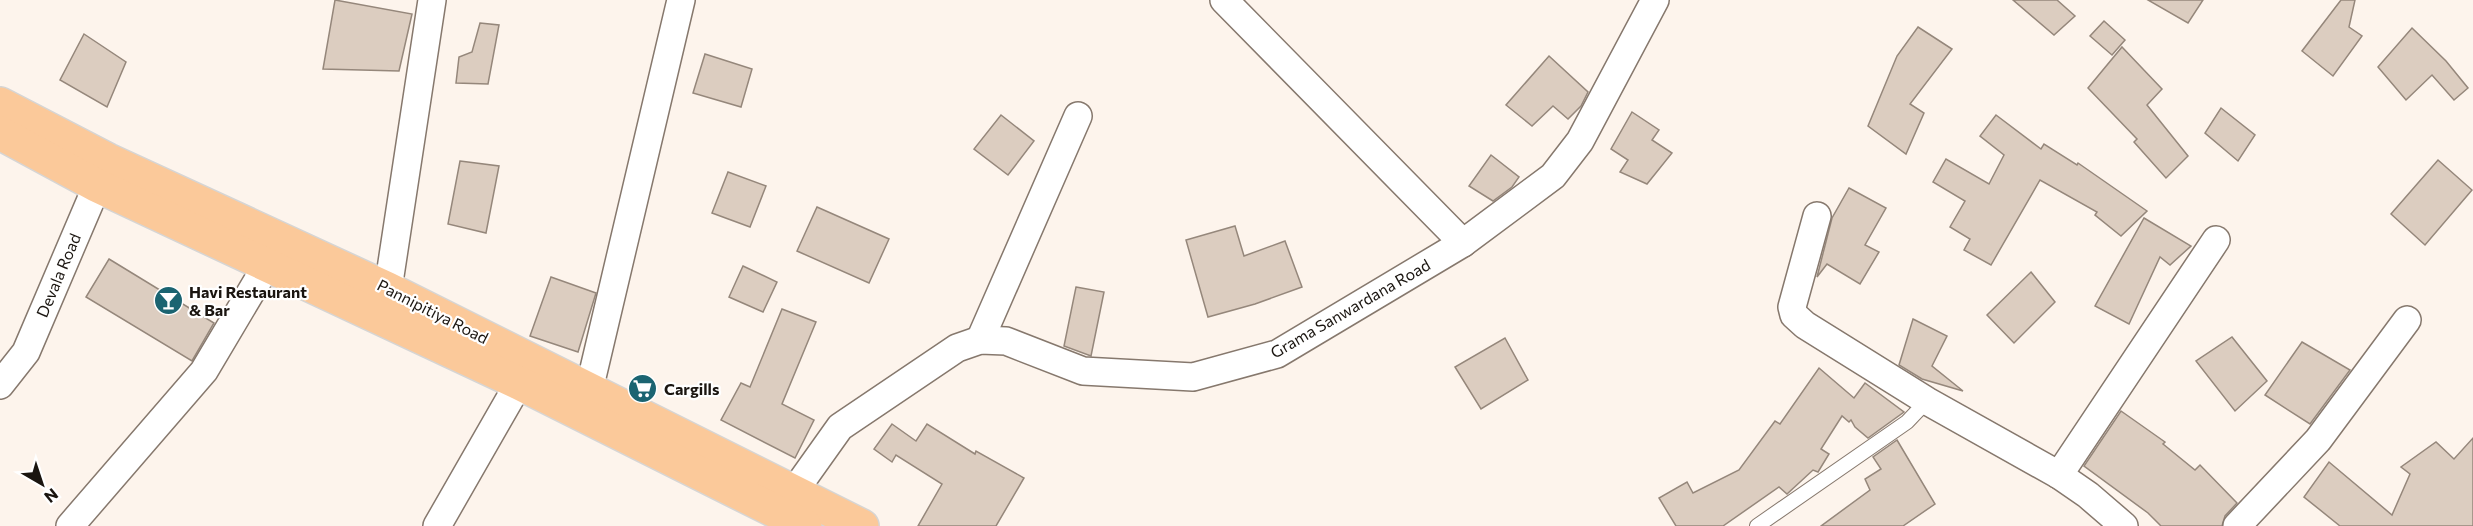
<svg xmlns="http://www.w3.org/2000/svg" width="2473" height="526" viewBox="0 0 2473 526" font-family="Commissioner,sans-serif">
<rect width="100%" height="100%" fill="#fdf4ec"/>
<g fill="#dccdc0" stroke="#95877b" stroke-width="1.5">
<path d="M335,0L412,14L399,71L323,69Z"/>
<path d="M2013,0H2057L2075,16L2054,35Z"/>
<path d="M2148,0H2203L2188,23Z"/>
<path d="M2341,0H2355L2349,27L2362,36L2333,76L2302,51Z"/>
<path d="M2104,21L2125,40L2112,55L2090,36Z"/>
<path d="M480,23L499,25L488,84L456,83L459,57L472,52Z"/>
<path d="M1918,27L1952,49L1910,104L1924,113L1906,154L1868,126L1897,56Z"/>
<path d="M2412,28L2446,61L2468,88L2454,100L2432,75L2406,100L2378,67Z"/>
<path d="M84,34L126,62L107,107L60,80Z"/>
<path d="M2122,47L2162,89L2147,105L2188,156L2166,178L2134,142L2137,139L2088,88Z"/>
<path d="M705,54L752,69L741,107L693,93Z"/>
<path d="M1549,56L1588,92L1581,106L1568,119L1553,106L1532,126L1506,105Z"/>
<path d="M2221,108L2255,135L2238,161L2205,133Z"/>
<path d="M1632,112L1659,130L1652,140L1672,153L1647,184L1620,172L1628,160L1611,149Z"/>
<path d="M1001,115L1034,141L1008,175L974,149Z"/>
<path d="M1996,115L2041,149L2044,144L2077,165L2078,163L2147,211L2121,236L2095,215L2097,212L2040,180L1991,265L1964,250L1970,239L1950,227L1965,201L1933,182L1946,159L1989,184L2004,155L1980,136Z"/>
<path d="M1491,155L1519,177L1512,187L1493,201L1469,186Z"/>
<path d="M2438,160L2472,190L2425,245L2391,214Z"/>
<path d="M460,161L499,166L486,233L448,224Z"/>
<path d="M728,172L766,186L750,227L712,213Z"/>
<path d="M1849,188L1886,208L1865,245L1879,252L1860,284L1827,264L1817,277L1832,218Z"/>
<path d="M817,207L889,239L869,283L797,251Z"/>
<path d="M2144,218L2191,246L2170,265L2160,257L2129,324L2095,306Z"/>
<path d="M1235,226L1244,256L1285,241L1302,287L1255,304L1208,317L1186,240Z"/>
<path d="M109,259L214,323L192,361L86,297Z"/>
<path d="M743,266L777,282L763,312L729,297Z"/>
<path d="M2031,272L2055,302L2014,343L1987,315Z"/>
<path d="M551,277L596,293L578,352L530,336Z"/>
<path d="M1076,287L1104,292L1091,356L1064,346Z"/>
<path d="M782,309L816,322L782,404L814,420L795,458L721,420L741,383L750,387Z"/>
<path d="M1913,319L1947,336L1932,366L1963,391L1922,379L1899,365Z"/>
<path d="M2232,337L2267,381L2235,411L2196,361Z"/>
<path d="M1505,338L1528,380L1481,409L1455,367Z"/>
<path d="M2302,342L2350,370L2310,424L2265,395Z"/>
<path d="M1819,368L1854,398L1865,383L1904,412L1868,438L1855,427L1851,420L1849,422L1842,416L1821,449L1829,454L1818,472L1813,470L1787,494L1779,487L1723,526H1676L1659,498L1687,482L1693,493L1739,470L1775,421L1780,424Z"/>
<path d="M2121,411L2165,442L2163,444L2195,470L2200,465L2237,503L2225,516L2222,526H2161L2148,513L2084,466Z"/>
<path d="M892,424L916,441L927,424L975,454L976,451L1024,478L996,526H918L942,484L896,455L892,462L874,449Z"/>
<path d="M2473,438V526H2340L2304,497L2329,462L2392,515L2410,474L2401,467L2436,442L2454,459Z"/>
<path d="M1897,440L1935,504L1903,526H1821L1870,490L1865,479L1881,469L1873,457Z"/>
</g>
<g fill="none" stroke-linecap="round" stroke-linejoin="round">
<defs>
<path id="service" d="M1757,526L1907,422L1927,401"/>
<g id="minor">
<path d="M1224,0L1463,243"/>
<path d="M1817,216L1792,307L1794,315L1805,325L1927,401L2059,475L2088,495L2124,526"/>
<path d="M388,289L432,0"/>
<path d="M980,340L1078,116"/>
<path d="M0,385L26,352L105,167"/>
<path d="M589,390L681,0"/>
<path d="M2059,475L2216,240"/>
<path d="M787,510L793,493L840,427L957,348L980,340L1006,341L1083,371L1193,377L1277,354L1463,243L1553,176L1580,141L1655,0"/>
<path d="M70,526L204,371L267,265"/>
<path d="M437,526L519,383"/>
<path d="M2237,526L2318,440L2407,320"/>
</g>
<g id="primary">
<path d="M0,104L108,160L388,289L862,526"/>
<path d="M0,133L96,185L519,383L805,526"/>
</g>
</defs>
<use href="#service" stroke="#86786d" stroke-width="16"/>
<use href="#minor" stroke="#86786d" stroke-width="30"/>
<use href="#primary" stroke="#d6d5d4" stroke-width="36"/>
<use href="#service" stroke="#fff" stroke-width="14"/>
<use href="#minor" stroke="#fff" stroke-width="27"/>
<use href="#primary" stroke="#fbc99a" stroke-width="33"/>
</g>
<defs>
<symbol id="bar-disc" viewBox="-11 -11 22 22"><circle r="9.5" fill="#1b6471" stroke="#fff"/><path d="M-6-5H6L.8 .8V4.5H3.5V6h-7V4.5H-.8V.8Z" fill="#fff"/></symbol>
<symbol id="supermarket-disc" viewBox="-11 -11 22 22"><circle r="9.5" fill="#1b6471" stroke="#fff"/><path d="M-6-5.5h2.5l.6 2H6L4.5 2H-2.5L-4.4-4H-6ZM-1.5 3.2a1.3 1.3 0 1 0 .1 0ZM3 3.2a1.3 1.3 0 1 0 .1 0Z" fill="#fff"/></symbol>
</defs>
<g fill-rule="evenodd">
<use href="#bar-disc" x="152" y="284" width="33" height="33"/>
<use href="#supermarket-disc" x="626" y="372" width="33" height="33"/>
</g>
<g text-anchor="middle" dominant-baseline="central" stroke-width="4.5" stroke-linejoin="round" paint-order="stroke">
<g font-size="16" fill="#1a1510" stroke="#fff">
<text transform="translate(58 275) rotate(-67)">Devala Road</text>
<text transform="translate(1350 308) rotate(-30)">Grama Sanwardana Road</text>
<text transform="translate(433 311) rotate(27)">Pannipitiya Road</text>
</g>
<g font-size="16" font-weight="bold" fill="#1a1510" stroke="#fff" text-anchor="start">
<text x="189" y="291">Havi Restaurant<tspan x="189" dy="18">&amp; Bar</tspan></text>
<text x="664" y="388">Cargills</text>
</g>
</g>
<g transform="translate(42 484) rotate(141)" stroke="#ffffff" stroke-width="4.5" paint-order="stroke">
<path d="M0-4.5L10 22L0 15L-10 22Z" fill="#1a1510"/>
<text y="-9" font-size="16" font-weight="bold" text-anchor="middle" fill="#1a1510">N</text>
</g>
</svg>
